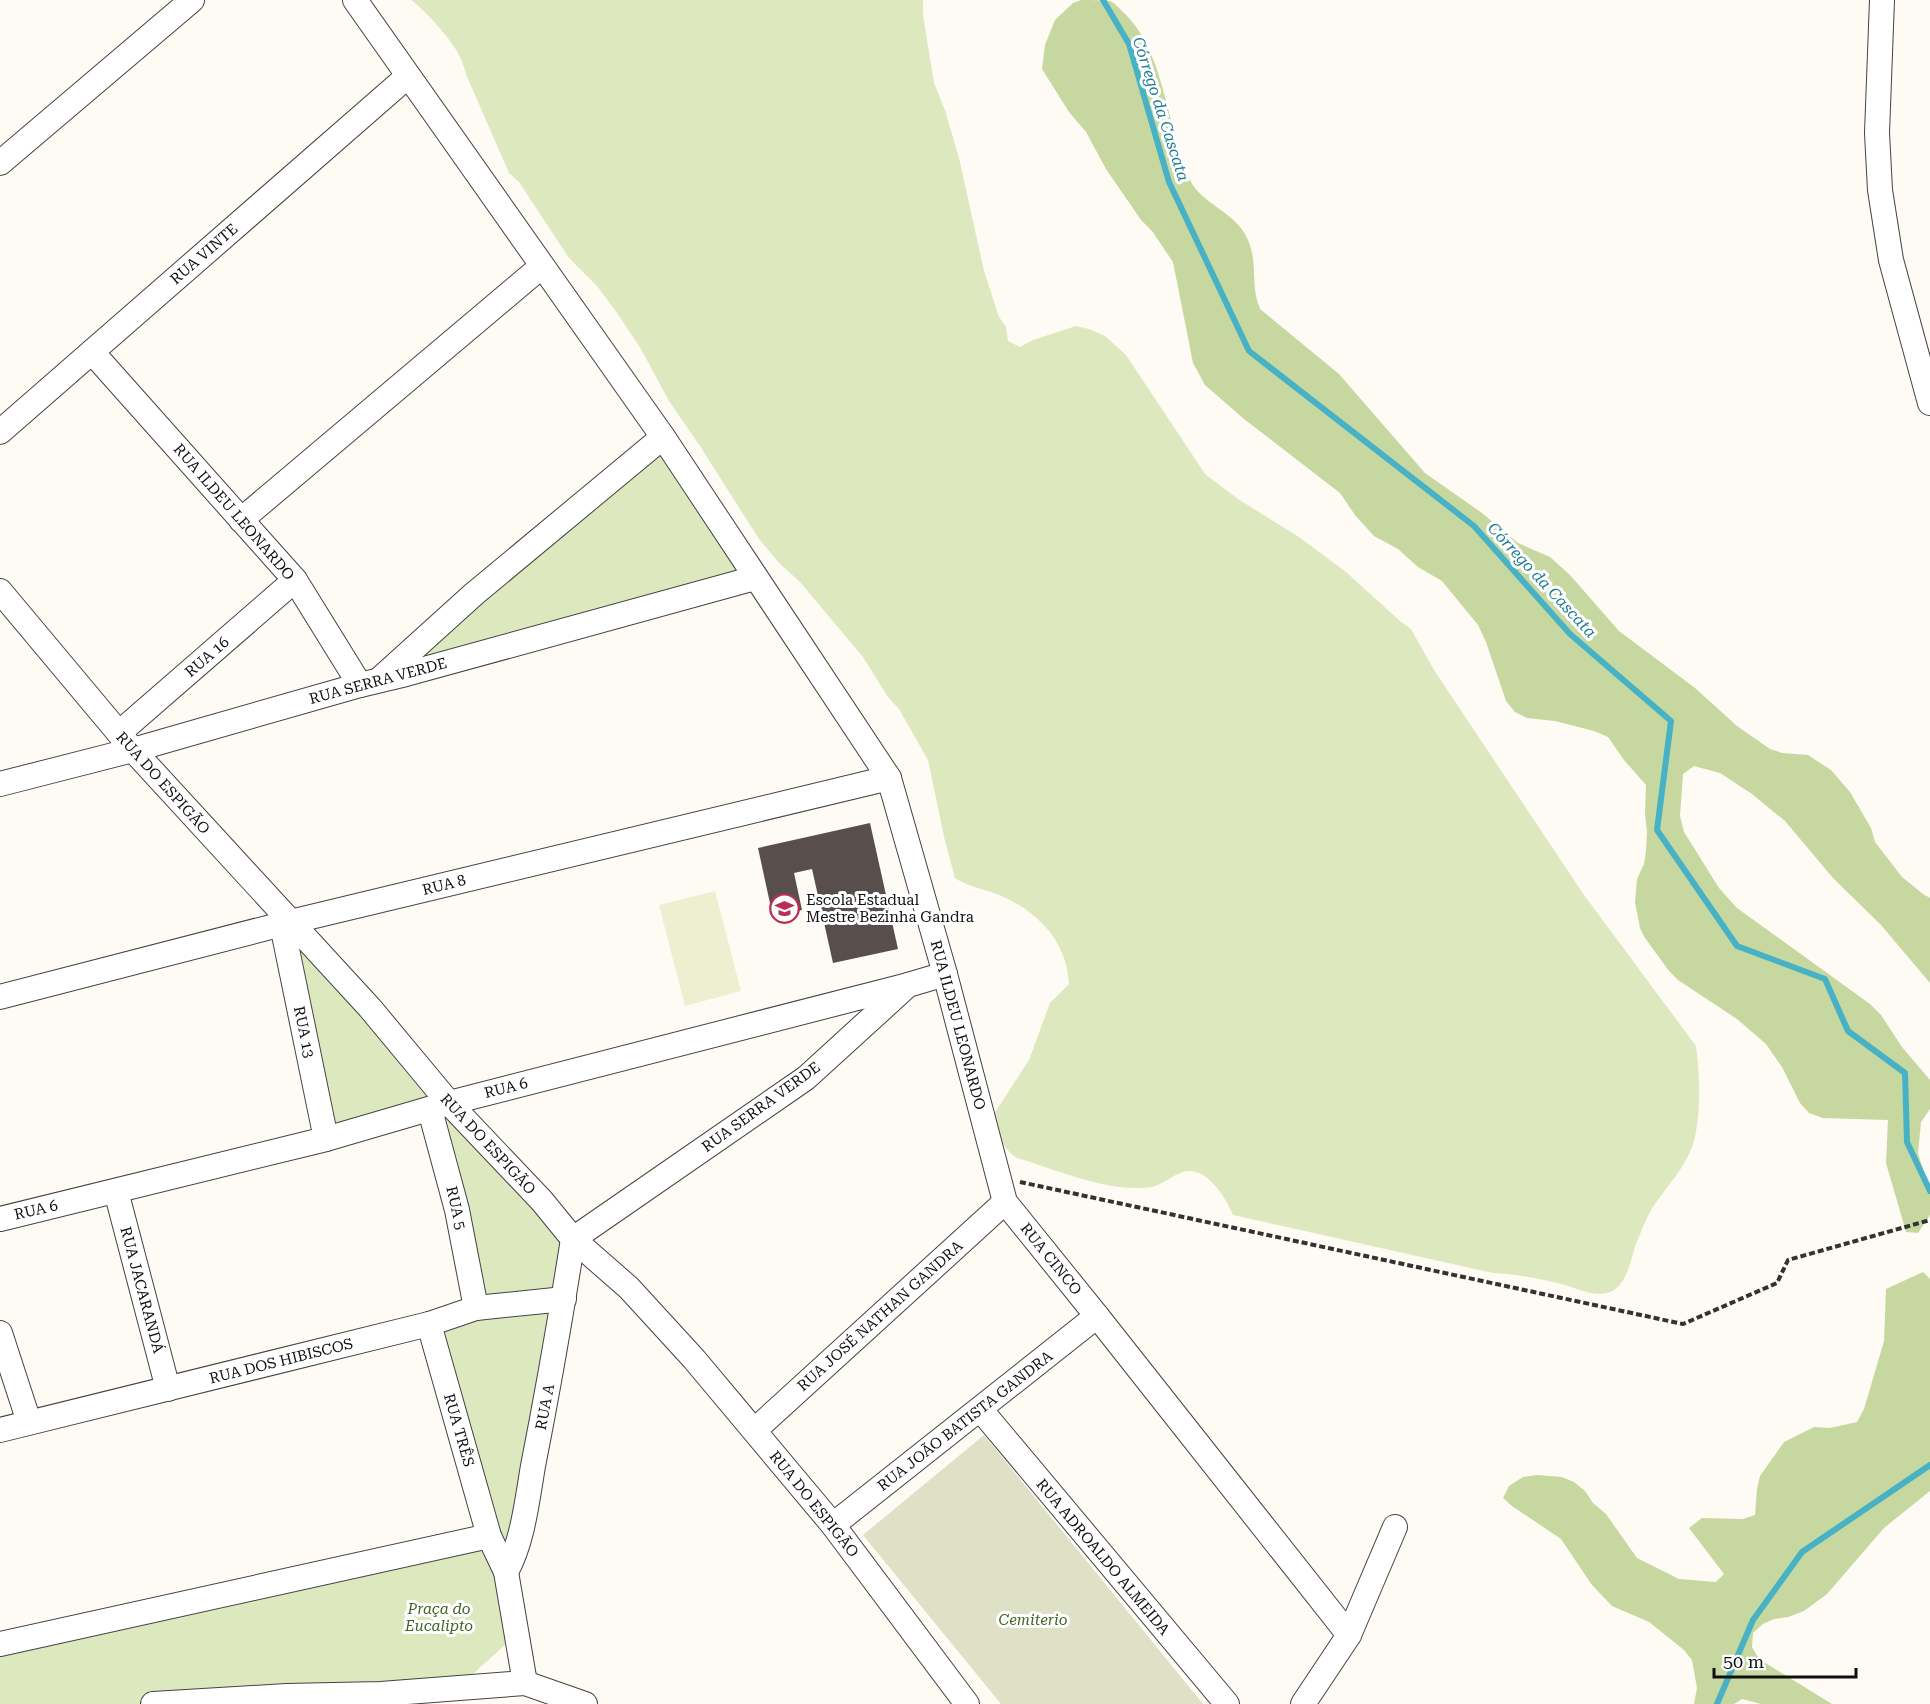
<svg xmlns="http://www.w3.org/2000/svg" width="1930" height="1704" viewBox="0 0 1930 1704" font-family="'Roboto Serif',serif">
<rect width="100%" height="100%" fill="#fefaf4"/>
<g fill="#dee8bf">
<path d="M411,0H923V15L934,83L945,110L959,158L984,271L999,317L1006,327L1008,341L1020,347L1033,340L1076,326L1089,329L1105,336L1126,355L1205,474L1238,499L1299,537L1346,572L1400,621L1411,629L1434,670L1584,895L1696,1046C1700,1075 1701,1108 1695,1137C1688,1167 1665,1187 1650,1212C1646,1220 1642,1228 1639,1237C1630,1255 1629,1289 1606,1293C1592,1296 1578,1289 1565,1285C1542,1279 1517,1274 1493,1273L1233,1215C1226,1199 1211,1172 1190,1171C1176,1171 1164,1185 1151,1187C1108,1193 1058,1170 1017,1158C1000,1147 999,1132 994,1114L1029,1060L1050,1003L1069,984C1067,939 1034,908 994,893C980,888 967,886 955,878L945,841L928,760L899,709L888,697L863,657L800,582L779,563L759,539L700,446L669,401L641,349L615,310L597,286L569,258L519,182L509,173L472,88C466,77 464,64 458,53C450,38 425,10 411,0Z"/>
<path d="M663,442L749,578L402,670Z"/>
<path d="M287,925L444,1103L328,1137Z"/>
<path d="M447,1119L530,1198L567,1238L554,1299L480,1304L458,1212Z"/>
<path d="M560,1303L506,1569L438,1324Z"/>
<path d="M484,1542L514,1637L465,1681L153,1704H0V1645Z"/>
</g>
<g fill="#c6d89f">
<path d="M1081,0C1090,0 1101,0 1109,1C1114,2 1119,8 1123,12C1166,52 1166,128 1190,180C1201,203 1232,211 1245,234C1260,261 1249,283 1260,309L1339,374L1425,473L1482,513L1518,543L1550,557L1570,575L1619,631L1695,688L1737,726L1770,749L1782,753L1808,755L1831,770L1850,792L1871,828L1875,842L1902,877L1923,894L1930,898V983L1881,925L1833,878L1785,821L1752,794L1720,773L1694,766L1683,774L1680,816L1684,832L1719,888L1737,908L1870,1004L1881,1015L1902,1047L1930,1080V1109L1921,1122L1918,1153L1930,1193V1215L1918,1233L1906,1232L1886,1163L1888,1120L1823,1118L1809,1113L1800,1103L1782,1067L1766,1044L1737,1019L1678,980L1669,971L1645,938L1640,928L1635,902L1637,879L1644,864L1646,851L1647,832L1645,814L1646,785L1624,760L1608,737L1594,731L1555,721L1527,718L1515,712L1506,701L1486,642L1478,625L1442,581L1418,567L1398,549L1374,536L1355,515L1340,493L1244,419L1205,385L1193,363L1173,262L1152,231L1141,220L1106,169L1086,132L1069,112L1042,69L1045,45L1055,20L1073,3Z"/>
<path d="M1923,1272L1930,1279V1491L1884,1528L1827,1594L1804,1611L1788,1617L1774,1619L1763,1624L1753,1633L1752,1647L1759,1659L1832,1704H1761L1742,1699L1734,1704H1694L1697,1688L1692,1660L1684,1650L1649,1622L1612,1606L1592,1585L1561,1539L1512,1506L1503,1498L1509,1486L1523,1477L1537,1475L1562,1477L1574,1482L1585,1491L1593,1503L1606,1514L1637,1558L1679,1579L1716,1582L1724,1574L1689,1528L1702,1518L1743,1519L1755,1515L1757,1489L1760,1476L1784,1442L1814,1427L1830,1428L1857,1422L1864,1409L1884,1341L1886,1289Z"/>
</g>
<path fill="#dee1c5" d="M984,1435L1203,1704H1001L863,1535Z"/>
<path fill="#ecefd0" d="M715,891L741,991L685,1006L659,905Z"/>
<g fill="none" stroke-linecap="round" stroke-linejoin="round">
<g stroke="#47b1c6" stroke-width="6">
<path d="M1103,0L1129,44L1169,182L1249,351L1474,526L1570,634L1671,721L1657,830L1737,946L1825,979L1848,1031L1905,1073L1907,1142L1930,1191"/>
<path d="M1717,1704L1753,1620L1802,1552L1930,1465"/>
</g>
</g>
<path fill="#584f4d" d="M870,823L898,949L833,963L812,869L794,873L802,910L773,917L758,848Z"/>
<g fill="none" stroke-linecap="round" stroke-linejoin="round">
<defs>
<g id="minor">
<path d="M355,0L663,437L889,778L945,974L1005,1202L1097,1316L1349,1635"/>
<path d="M1882,0L1877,133L1880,190L1891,260L1930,403"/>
<path d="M0,163L192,0"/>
<path d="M92,352L295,580L360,685"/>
<path d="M0,432L408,76"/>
<path d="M241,520L542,266"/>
<path d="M0,591L133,750L370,1008L449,1103L542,1201L573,1239L629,1288L694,1359L833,1525L967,1704"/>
<path d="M380,679L474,594L663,437"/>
<path d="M119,733L295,580"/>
<path d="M0,784L133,750L360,685L406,674L755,578"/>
<path d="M282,925L326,1139"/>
<path d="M0,997L290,922L889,778"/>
<path d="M430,1110L457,1210L476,1308"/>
<path d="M116,1191L168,1389"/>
<path d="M0,1219L326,1139L449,1103L908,985"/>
<path d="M429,1324L489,1536L506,1572L525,1683"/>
<path d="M0,1333L29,1422"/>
<path d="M980,1409L1227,1704"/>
<path d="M0,1430L429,1324L476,1308L564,1299"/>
<path d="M755,1430L1005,1202"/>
<path d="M833,1525L1097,1316"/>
<path d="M506,1572C523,1541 527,1501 533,1466C548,1390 561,1315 573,1239L806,1078L908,985L945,974"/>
<path d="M0,1644L489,1536"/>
<path d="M153,1704L286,1696L381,1694L525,1683L585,1704"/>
<path d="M1303,1704L1349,1635L1395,1527"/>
</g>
</defs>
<use href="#minor" stroke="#434343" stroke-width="26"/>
<path stroke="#323232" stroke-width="4" stroke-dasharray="6 3" stroke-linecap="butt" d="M1020,1182L1683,1324L1777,1283L1788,1260L1930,1220"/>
<use href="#minor" stroke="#fff" stroke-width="24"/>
</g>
<defs>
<symbol id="school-ring" viewBox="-11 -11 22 22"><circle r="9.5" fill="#fff" stroke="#b92f56" stroke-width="1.5"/><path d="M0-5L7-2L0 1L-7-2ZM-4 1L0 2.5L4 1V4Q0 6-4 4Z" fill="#b92f56"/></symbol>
</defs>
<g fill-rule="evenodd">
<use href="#school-ring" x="768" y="892" width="33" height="33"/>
</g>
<g text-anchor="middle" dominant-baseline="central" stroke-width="6" stroke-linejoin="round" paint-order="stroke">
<g font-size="15" fill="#101010" stroke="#fff">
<text transform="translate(204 254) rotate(-41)">RUA VINTE</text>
<text transform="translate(234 512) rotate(49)">RUA ILDEU LEONARDO</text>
<text transform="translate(207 657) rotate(-41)">RUA 16</text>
<text transform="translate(378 681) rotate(-15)">RUA SERRA VERDE</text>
<text transform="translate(163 783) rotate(48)">RUA DO ESPIGÃO</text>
<text transform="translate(444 885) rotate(-14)">RUA 8</text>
<text transform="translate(958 1025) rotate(75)">RUA ILDEU LEONARDO</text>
<text transform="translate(304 1032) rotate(78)">RUA 13</text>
<text transform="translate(506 1088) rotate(-14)">RUA 6</text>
<text transform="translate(761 1107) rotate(-36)">RUA SERRA VERDE</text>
<text transform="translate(488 1144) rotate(47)">RUA DO ESPIGÃO</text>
<text transform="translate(456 1208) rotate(77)">RUA 5</text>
<text transform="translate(36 1210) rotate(-13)">RUA 6</text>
<text transform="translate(1051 1259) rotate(51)">RUA CINCO</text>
<text transform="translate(142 1290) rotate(75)">RUA JACARANDÁ</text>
<text transform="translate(880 1316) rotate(-42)">RUA JOSÉ NATHAN GANDRA</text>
<text transform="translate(281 1361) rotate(-14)">RUA DOS HIBISCOS</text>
<text transform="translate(545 1407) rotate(-79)">RUA A</text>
<text transform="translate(965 1421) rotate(-38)">RUA JOÃO BATISTA GANDRA</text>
<text transform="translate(459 1430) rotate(74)">RUA TRÊS</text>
<text transform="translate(814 1504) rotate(51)">RUA DO ESPIGÃO</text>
<text transform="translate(1103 1557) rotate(50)">RUA ADROALDO ALMEIDA</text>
</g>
<g font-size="15" fill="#101010" stroke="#fff" text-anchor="start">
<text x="806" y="900">Escola Estadual<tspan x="806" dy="17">Mestre Bezinha Gandra</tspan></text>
</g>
<g font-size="15" font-style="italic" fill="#406523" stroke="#fff">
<text x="439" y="1609">Praça do<tspan x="439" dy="17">Eucalipto</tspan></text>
<text x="1033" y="1620">Cemiterio</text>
</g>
<g font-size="16" font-style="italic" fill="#1e7d95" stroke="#fff">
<text transform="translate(1161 109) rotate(72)">Córrego da Cascata</text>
<text transform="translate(1542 580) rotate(47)">Córrego da Cascata</text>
</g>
</g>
<path d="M1714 1668v9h142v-9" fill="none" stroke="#101010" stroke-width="3"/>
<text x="1723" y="1668" font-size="18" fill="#101010" stroke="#ffffff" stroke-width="4.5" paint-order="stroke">50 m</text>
</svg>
